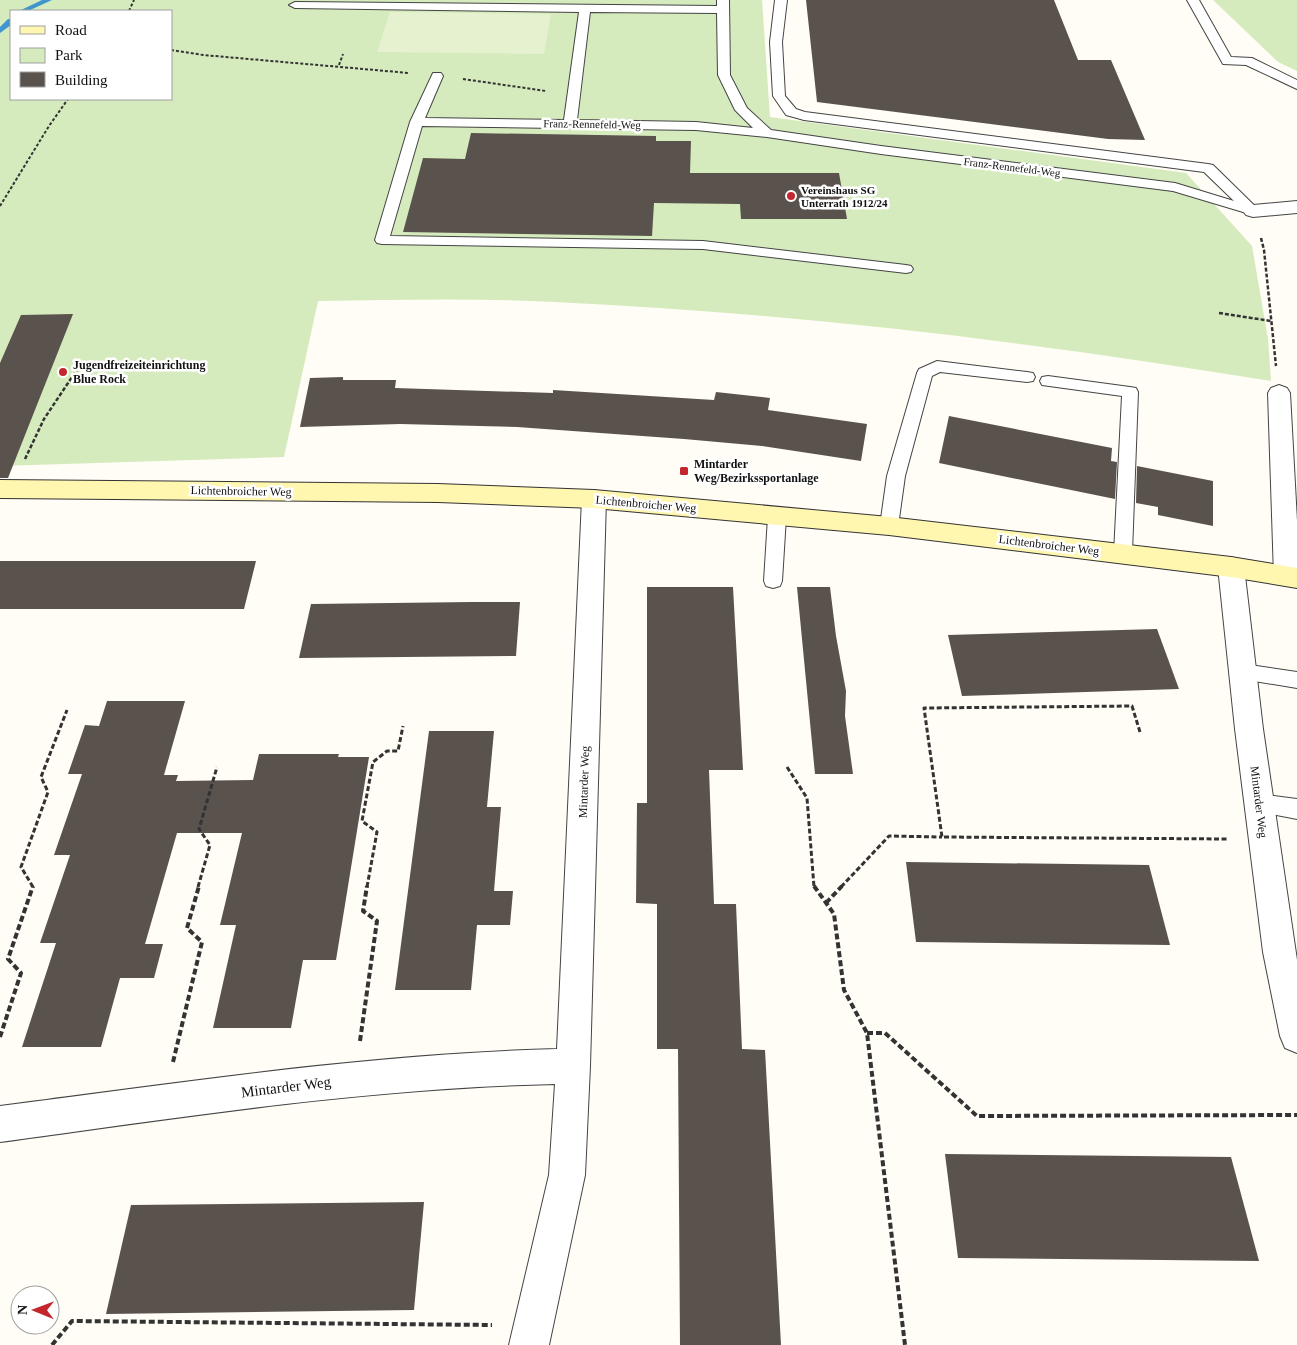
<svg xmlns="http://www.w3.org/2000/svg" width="1297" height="1345" viewBox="0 0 1297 1345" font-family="Georgia,serif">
<rect width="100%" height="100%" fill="#fffdf5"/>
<g fill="#d5ebbd" fill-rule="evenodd">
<path d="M0,0H762L770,117L1186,173L1252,246L1268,339L1271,381C1034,342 794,313 554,302C475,298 397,300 318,301L284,457L0,466ZM11,11H171V99H11Z"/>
<path d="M1213,0H1297V71L1278,62Z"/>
</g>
<path fill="#e6f2cf" d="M390,12L551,14L544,54L377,52Z"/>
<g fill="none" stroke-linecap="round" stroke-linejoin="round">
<g fill="#3f96cf" fill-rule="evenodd">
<path d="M42,0H52L28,11H19Z"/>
<path d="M8,19H11V25L0,33V27Z"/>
</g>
</g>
<g fill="#5a524d">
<path d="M806,0H1054L1078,60H1111L1145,140L1108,139L817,102Z"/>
<path d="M471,133L656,136V141H691L690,173H839L847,219H741L740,204L654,203L652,236L403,232L423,158L465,159Z"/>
<path d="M73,314L8,478H0V363L21,315Z"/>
<path d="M343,377V380H396L395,388L553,393V390L714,400L716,392L770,398L768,410L867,424L861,461L762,446L684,439L517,427L400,424L300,427L310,378Z"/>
<path d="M949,416L1112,448L1111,461L1117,462L1115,499L939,463Z"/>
<path d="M1137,466L1213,481V526L1158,515V507L1136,503Z"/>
<path d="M0,561H256L244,609H0Z"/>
<path d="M647,587H733L743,770H709L714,904H736L742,1049L765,1050L781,1345H680L678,1049H657V904L636,903L637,803H647Z"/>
<path d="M797,587H830L836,636L846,691L845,716L853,774H815Z"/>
<path d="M472,602H520L516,656L299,658L311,604Z"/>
<path d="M1157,629L1179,689L962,696L948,635Z"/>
<path d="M107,701H185L164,775H178L176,781L253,780L259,754H339L338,757H369L336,960H303L291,1028H213L236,925H220L242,833H177L145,944H163L154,978H120L101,1047H22L56,943H40L70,855H54L82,774H68L85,725L99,726Z"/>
<path d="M429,731H494L487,807H501L494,891H513L510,925H477L471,990H395Z"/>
<path d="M906,862L1149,865L1170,945L916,942Z"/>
<path d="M945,1154L1231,1157L1259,1261L958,1258Z"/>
<path d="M424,1202L414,1310L106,1314L131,1205Z"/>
</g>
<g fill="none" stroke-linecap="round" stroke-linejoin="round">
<defs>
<g id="lane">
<path d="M717,0H729L730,75L747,108L771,130L881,146L1175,183L1234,201L1204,172L804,120L786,115L773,96L770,42L775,0H787L782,42L785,96L796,109L805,112L1208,164L1213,165L1260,211L1258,214L1253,215L1173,191L881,154L767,137L696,130L422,126L390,236L703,241L906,265L911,266L913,269L911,272L906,273L703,249L382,244L377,243L375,240L410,122L433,73H441L443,76L425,118L564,120L579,12L295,8L289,5L295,2L717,6ZM590,12L717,13L718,75L735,110L753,128L696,122L577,120Z"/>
<path d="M1187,0H1199L1231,57L1252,58L1297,80V89L1246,65L1223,64Z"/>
<path d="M937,361L1027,372L1033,373L1035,377L1033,381L1027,382L940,372L932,376L905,476L898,526L895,531L889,533L883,531L880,526L887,476L917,373L919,369Z"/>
<path d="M1048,376L1130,387L1136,388L1138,392L1132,553L1130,558L1123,560L1116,558L1114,553L1122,396L1042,385L1040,381L1042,377Z"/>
<path d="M777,510L783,512L786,517L782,581L780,586L773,588L766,586L764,581L768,517L771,512Z"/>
<path d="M1243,664L1297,672V688L1236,678L1233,672L1236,666Z"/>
<path d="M1259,794L1297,799V819L1251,810L1248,803L1251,796Z"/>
</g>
<g id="street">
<path d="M1297,201V213L1253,217L1246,215L1243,211L1246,207L1253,205Z"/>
<path d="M1279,385L1287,388L1290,393L1297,521V581L1287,586L1278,583L1274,576L1268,393L1271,388Z"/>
<path d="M594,490L603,493L606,499L590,1066L585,1175L549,1345H509L549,1175L555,1084C368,1088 184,1117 0,1142V1106C185,1082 370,1054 557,1049L582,499L585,493Z"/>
<path d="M1231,557L1240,560L1244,567L1263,729L1297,960V1053L1285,1048L1280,1036L1263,952L1235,729L1218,567L1222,560Z"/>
</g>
<path id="secondary" d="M0,480L438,484L594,490L889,517L1231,557L1297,568V588L1231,577L889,535L594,508L438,502L0,498Z"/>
</defs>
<use href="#lane" stroke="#444" stroke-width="2"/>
<use href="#street" stroke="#444" stroke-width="2"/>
<use href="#secondary" stroke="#333" stroke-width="2"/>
<g stroke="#333" stroke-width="2" stroke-dasharray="3 2" stroke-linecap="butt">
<path d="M129,11L134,0"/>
<path d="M171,50L203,55L409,73"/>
<path d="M339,65L343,54"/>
<path d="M463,79L546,91"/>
<path d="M0,206L49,126L68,99"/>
</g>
<g stroke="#333" stroke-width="2.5" stroke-dasharray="4 2" stroke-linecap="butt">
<path d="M1261,238L1264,250L1276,366"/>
<path d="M1219,313L1271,321"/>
<path d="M25,459L44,419L80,365"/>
</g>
<g stroke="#333" stroke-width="3" stroke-dasharray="5 2.5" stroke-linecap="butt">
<path d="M1140,732L1132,706L924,708L942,837L1228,839"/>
<path d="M787,767L807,798L814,887"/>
<path d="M33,887L21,867L48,792L41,777L67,710"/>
<path d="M198,887L210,845L199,829L217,767"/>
<path d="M367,887L377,832L362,821L373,762L387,751H398L403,726"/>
<path d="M841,887L889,836L942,837"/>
</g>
<g stroke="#333" stroke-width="4" stroke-dasharray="6 3" stroke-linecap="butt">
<path d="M814,886L834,914L844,990L867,1033L905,1345"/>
<path d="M826,903L842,886"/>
<path d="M867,1033H885L977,1116L1297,1115"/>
<path d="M0,1037L21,973L8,959L33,886"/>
<path d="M360,1041L377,921L363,911L367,886"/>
<path d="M173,1062L202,942L187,928L199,886"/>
<path d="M52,1345L72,1321L492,1325"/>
</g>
<use href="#lane" fill="#fff" fill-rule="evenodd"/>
<use href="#street" fill="#fff" fill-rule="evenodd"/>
<use href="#secondary" fill="#fff6b0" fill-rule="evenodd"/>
</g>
<g fill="#c4262e" stroke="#fff" stroke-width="2">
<circle cx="791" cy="196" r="5"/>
<circle cx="63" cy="372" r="5"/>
<rect x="679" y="466" width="10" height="10" rx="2.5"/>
</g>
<g text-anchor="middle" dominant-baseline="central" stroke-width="5" stroke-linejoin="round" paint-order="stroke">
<g font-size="11" fill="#111" stroke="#fff">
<text transform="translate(592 124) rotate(1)">Franz-Rennefeld-Weg</text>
<text transform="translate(1012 167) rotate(7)">Franz-Rennefeld-Weg</text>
</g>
<g font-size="11" font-weight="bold" fill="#111" stroke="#fff" text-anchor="start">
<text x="801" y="190">Vereinshaus SG<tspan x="801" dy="13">Unterrath 1912/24</tspan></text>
</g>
<g font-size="12" font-weight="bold" fill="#111" stroke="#fff" text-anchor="start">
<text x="73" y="365">Jugendfreizeiteinrichtung<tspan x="73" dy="14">Blue Rock</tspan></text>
<text x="694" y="464">Mintarder<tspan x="694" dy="14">Weg/Bezirkssportanlage</tspan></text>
</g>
<g font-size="12" fill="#111" stroke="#fff">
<text transform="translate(241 491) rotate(1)">Lichtenbroicher Weg</text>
<text transform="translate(646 504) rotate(5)">Lichtenbroicher Weg</text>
<text transform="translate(1049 545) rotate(7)">Lichtenbroicher Weg</text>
<text transform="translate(584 782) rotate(-88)">Mintarder Weg</text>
<text transform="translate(1259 802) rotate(83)">Mintarder Weg</text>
</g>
<g font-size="15" fill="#111" stroke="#fff">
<text transform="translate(286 1087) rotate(-7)">Mintarder Weg</text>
</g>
</g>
<rect x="10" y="10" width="162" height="90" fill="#ffffff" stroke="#a0a0a0"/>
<rect x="20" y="26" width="25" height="8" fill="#fff6b0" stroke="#a0a0a0"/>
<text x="55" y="35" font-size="15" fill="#111111">Road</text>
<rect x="20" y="48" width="25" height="15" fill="#d5ebbd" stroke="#a0a0a0"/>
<text x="55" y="60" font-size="15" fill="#111111">Park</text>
<rect x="20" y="72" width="25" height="15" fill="#5a524d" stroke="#a0a0a0"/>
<text x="55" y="85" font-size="15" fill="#111111">Building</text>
<g transform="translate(35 1310) rotate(271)"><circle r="24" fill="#ffffff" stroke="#a0a0a0"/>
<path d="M0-4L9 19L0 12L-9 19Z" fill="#c4262e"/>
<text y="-8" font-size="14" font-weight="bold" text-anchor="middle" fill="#111111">N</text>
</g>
</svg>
